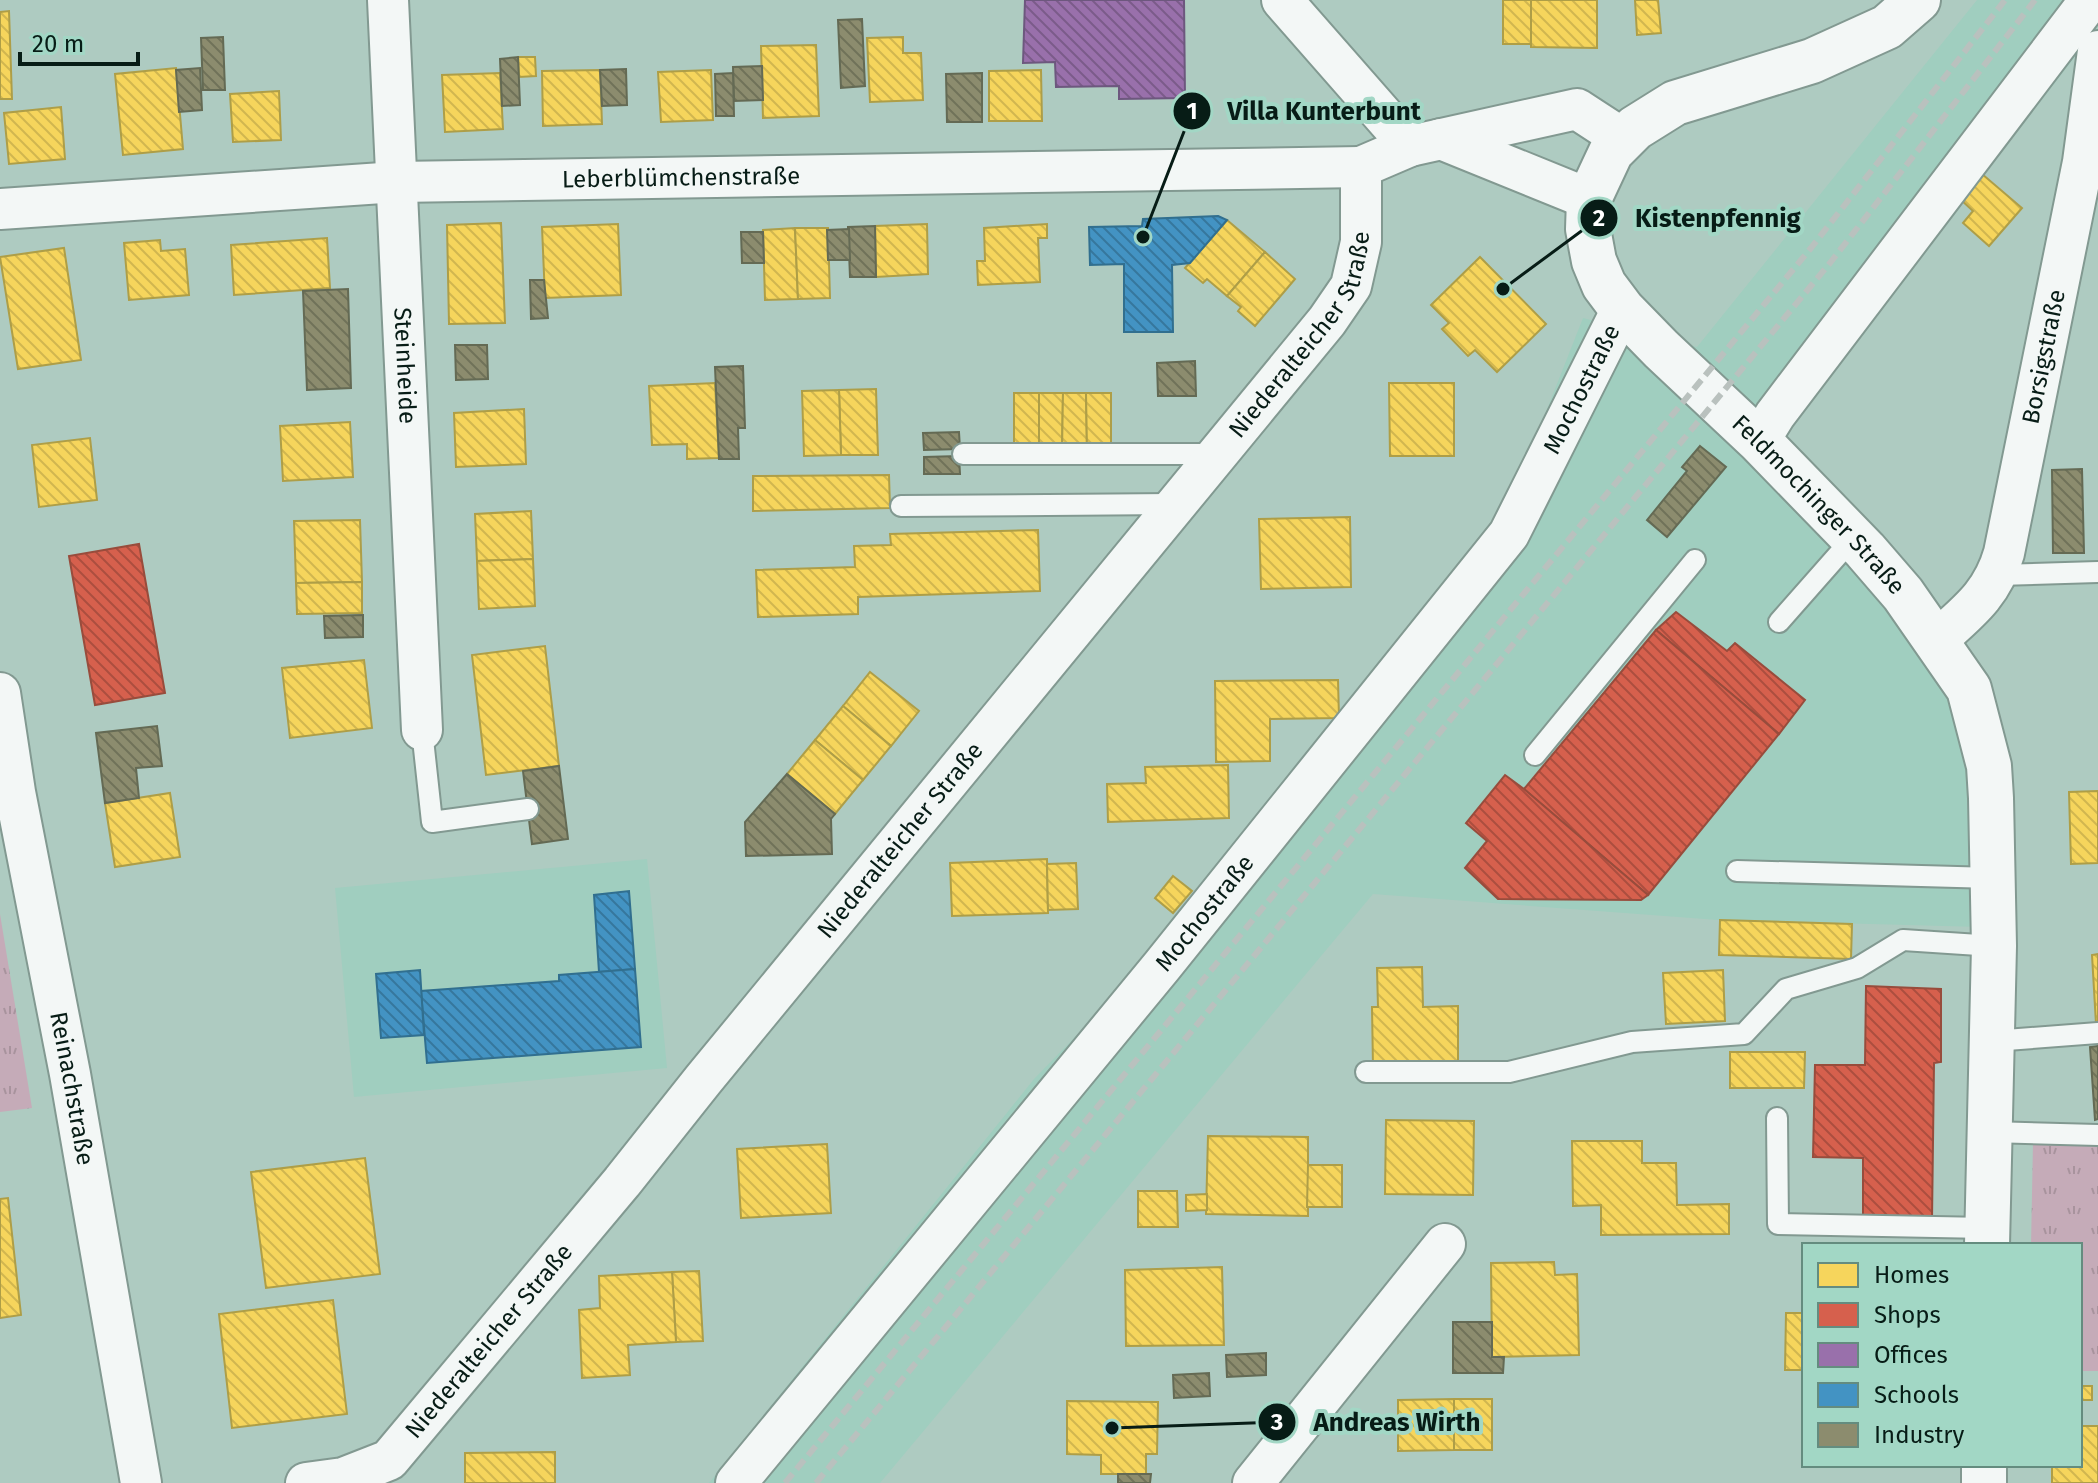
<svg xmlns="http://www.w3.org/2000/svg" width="2098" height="1483" viewBox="0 0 2098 1483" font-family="'Fira Sans',sans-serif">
<defs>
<pattern id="park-tufts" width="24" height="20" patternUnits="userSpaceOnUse" patternTransform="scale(2)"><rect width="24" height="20" fill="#c5abb8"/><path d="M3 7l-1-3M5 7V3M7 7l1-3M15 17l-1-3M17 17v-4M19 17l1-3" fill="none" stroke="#a8939d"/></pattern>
<pattern id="homes-back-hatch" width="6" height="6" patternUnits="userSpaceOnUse" patternTransform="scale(2)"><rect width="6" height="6" fill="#f6d55c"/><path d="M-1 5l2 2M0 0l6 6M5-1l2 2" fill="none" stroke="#d1b64f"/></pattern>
<pattern id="shops-back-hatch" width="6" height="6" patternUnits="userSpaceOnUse" patternTransform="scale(2)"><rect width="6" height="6" fill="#d6604d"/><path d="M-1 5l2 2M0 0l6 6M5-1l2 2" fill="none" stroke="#ac4e3f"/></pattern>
<pattern id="offices-back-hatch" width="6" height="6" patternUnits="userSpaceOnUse" patternTransform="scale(2)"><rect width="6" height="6" fill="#9970ab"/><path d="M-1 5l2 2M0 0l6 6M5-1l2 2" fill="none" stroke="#7b5b8a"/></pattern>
<pattern id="schools-back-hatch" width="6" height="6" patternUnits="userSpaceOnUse" patternTransform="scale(2)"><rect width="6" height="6" fill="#4393c3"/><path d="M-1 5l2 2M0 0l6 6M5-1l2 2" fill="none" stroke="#36779d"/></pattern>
<pattern id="industry-back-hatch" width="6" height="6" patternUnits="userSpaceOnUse" patternTransform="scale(2)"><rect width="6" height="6" fill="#8c8c6e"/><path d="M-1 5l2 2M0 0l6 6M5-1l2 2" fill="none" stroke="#707259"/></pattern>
</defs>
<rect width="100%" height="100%" fill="#aecbc1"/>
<g fill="#a0cebf">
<path d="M1977,0H2098V27L1773,448L1920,603L1972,736L1980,927L1718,920L1373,894L880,1483H709L1034,1079L1165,945L1512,498L1583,318L1697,347Z"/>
<path d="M647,859L667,1068L354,1097L335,888Z"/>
</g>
<g fill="url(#park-tufts)">
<path d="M0,914L32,1108L0,1112Z"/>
<path d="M2033,1142L2098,1143V1371H2080V1245H2031Z"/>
</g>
<g fill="url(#homes-back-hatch)" stroke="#ae9e47" stroke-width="2">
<rect x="1503" y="0" width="28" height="44"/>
<path d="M1531,0H1597V48L1531,47Z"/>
<path d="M1635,0H1658L1661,33L1637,35Z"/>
<path d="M9,11L12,99H0V12Z"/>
<path d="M903,37V53H921L923,100L870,102L867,38Z"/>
<path d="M816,45L819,116L763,118L761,46Z"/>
<path d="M518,57H535L536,76L519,77Z"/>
<path d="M176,68L183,149L123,155L115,74Z"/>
<path d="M600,70L602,124L543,126L542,71Z"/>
<path d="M711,70L713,120L661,122L658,72Z"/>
<path d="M1041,70L1042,121H989V71Z"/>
<path d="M500,73L503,129L445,132L442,75Z"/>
<path d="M279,91L281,140L233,142L230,94Z"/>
<path d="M61,107L65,159L9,164L4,113Z"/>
<path d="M1982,174L2022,208L1989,246L1963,223L1973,211L1960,199Z"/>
<path d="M1227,220L1265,252L1227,296L1207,279L1203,283L1185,268Z"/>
<path d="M501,223L505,323L449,324L447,225Z"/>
<path d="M618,224L621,295L545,298L542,227Z"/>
<path d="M927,224L928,274L876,277L875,226Z"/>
<path d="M1047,224V238H1038L1040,282L978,285L977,261H985L984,228Z"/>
<path d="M795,228L798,299L765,300L763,230Z"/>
<path d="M795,228H828L830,298L798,299Z"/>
<path d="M327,238L330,288L234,295L231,245Z"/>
<path d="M160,240L161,251L185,249L189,295L129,300L124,243Z"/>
<path d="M64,248L81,360L18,369L0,257Z"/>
<path d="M1265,252L1295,279L1255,326L1238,311L1241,307L1227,296Z"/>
<path d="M1480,257L1546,324L1497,372L1475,350L1468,356L1442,329L1449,323L1431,305Z"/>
<path d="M715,383L719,458L687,459V444L652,445L649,386Z"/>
<path d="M1389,383H1454V456H1390Z"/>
<path d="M876,389L878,455H841L839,390Z"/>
<path d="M839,390L841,455L804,456L802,391Z"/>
<rect x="1014" y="393" width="25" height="57"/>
<path d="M1039,393H1063L1062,450H1039Z"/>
<path d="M1063,393H1086L1087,450H1062Z"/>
<path d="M1086,393H1111V450H1087Z"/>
<path d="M524,409L526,464L456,467L454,413Z"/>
<path d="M350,422L353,477L283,481L280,426Z"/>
<path d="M90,438L97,500L39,507L32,445Z"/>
<path d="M889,475L890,508L753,511V476Z"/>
<path d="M531,511L533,559L477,561L475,514Z"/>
<path d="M1350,517L1351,587L1261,589L1259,519Z"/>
<path d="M360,520L362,582L296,583L294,521Z"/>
<path d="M1038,530L1040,591L858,597V614L758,617L756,570L855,567L854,546L891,545L890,534Z"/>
<path d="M533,559L535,606L479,609L477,561Z"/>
<path d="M362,582V613L297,614L296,583Z"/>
<path d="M545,646L559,766L486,775L472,655Z"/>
<path d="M364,660L372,728L290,738L282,668Z"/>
<path d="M870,672L919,711L891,746L843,706Z"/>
<path d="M1338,680L1339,718L1270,719V761L1216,762L1215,681Z"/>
<path d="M843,706L891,746L863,780L815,740Z"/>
<path d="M815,740L863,780L835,814L787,774Z"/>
<path d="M1228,765L1229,818L1108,822L1107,784L1146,783L1145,767Z"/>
<path d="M2098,791V863L2071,864L2069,792Z"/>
<path d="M170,793L180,857L115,867L105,803Z"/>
<path d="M1047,859L1048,913L952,916L950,863Z"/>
<path d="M1076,863L1078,909L1048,910L1047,864Z"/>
<path d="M1173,876L1192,891L1173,913L1155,898Z"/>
<path d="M1720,920L1852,924L1851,959L1719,955Z"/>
<path d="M2098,954V1024H2096L2092,955Z"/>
<path d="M1422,967L1423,1007L1458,1006V1067H1373L1372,1007H1378L1377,968Z"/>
<path d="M1723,970L1725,1021L1666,1024L1663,973Z"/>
<path d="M1730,1052H1805L1804,1088H1730Z"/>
<path d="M1386,1120L1474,1121L1473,1195L1385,1194Z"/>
<path d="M1208,1136L1308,1137V1216L1206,1214Z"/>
<path d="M1572,1141H1642V1163H1676L1677,1205L1729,1204V1234L1601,1235V1205L1573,1206Z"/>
<path d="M827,1144L831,1213L741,1218L737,1149Z"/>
<path d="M365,1158L380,1274L266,1288L251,1172Z"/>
<path d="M1308,1165H1342V1207H1307Z"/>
<path d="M1138,1191H1177L1178,1227H1138Z"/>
<path d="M1207,1194V1210L1186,1211V1195Z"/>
<path d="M8,1198L21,1315L0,1318V1199Z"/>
<path d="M1554,1262L1555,1275L1577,1274L1579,1355L1492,1357L1491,1263Z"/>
<path d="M1222,1267L1224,1345L1126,1346L1125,1270Z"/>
<path d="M699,1271L703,1341L676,1342L672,1272Z"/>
<path d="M672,1272L676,1342L628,1345L630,1375L582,1378L579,1310L600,1308L599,1276Z"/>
<path d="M333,1300L347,1414L232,1428L219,1314Z"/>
<path d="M1786,1313H1804V1370H1785Z"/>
<rect x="2080" y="1386" width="12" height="14"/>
<path d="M1454,1399V1450L1398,1451V1400Z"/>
<rect x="1454" y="1399" width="38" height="51"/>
<path d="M1067,1401L1158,1402L1157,1454H1146V1474H1101V1455L1067,1454Z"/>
<path d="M2080,1426H2098V1483H2052V1465H2080Z"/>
<path d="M555,1452V1483H465V1453Z"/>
</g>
<g fill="url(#shops-back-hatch)" stroke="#984c3c" stroke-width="2">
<path d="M139,544L165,693L95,705L69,556Z"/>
<path d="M1676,612L1727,651L1735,643L1805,700L1779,734L1656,630Z"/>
<path d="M1656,630L1779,734L1648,895L1524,789Z"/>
<path d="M1505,775L1524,789L1648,895L1641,900L1498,899L1465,868L1487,841L1466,823Z"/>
<path d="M1866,986L1941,989V1062L1934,1063L1932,1220L1863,1219V1158L1813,1157L1815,1065H1865Z"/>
</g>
<path fill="url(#offices-back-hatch)" stroke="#6d577e" stroke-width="2" d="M1025,0H1184L1185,98L1119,99V86L1056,87L1055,62L1023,63Z"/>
<g fill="url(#schools-back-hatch)" stroke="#316f8f" stroke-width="2">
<path d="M1218,216L1227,220L1190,263L1172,265L1173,332H1124V264L1090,265L1089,227L1142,226L1143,219Z"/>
<path d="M629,891L635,969L599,972L594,895Z"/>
<path d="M635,969L641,1047L427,1063L421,991L559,981V975Z"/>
<path d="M420,970L424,1035L381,1038L376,974Z"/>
</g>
<g fill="url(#industry-back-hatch)" stroke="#646a54" stroke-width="2">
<path d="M862,19L865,86L841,88L838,20Z"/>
<path d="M223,37L225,90H203L201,38Z"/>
<path d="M518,57L520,105L502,106L500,59Z"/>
<path d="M762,66L763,100L734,101L733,67Z"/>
<path d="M200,68L202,110L179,112L176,70Z"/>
<path d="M626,69L627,105L602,106L600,70Z"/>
<path d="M733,73L734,116H716L715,74Z"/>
<path d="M982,73V122H947L946,74Z"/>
<path d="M875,226L876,277H850L848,227Z"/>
<path d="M849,229L850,260H828L827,230Z"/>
<path d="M741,232H763L764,263H742Z"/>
<path d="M530,280H544L548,318L531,319Z"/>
<path d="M348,289L351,388L307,390L303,291Z"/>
<path d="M455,345H487L488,379L456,380Z"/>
<path d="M1195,361L1196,396H1158L1157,363Z"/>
<path d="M743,366L745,428H738L739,459H719L715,367Z"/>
<path d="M959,432L960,449L924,450L923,433Z"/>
<path d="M1700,446L1726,467L1667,537L1647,520L1687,471L1682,467Z"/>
<path d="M959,456L960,474H924V457Z"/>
<path d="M2082,469L2084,553H2053L2052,470Z"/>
<path d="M363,615V637L325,638L324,616Z"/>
<path d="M157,726L162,766L136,768L139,798L105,803L96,733Z"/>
<path d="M559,766L568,839L532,844L523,771Z"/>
<path d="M787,774L835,814L831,819L832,854L746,856L745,822Z"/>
<path d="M2098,1046V1119L2095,1120L2090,1047Z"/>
<path d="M1453,1322H1492V1357H1504L1503,1373H1453Z"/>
<path d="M1266,1353V1375L1227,1377L1226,1355Z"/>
<path d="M1209,1373L1210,1396L1174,1398L1173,1375Z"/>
<path d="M1118,1474H1151L1150,1483H1118Z"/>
</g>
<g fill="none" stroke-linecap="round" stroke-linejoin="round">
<defs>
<g id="service">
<path d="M963,454H1219"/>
<path d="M901,506L1174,504"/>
<path d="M1998,575L2098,572"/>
<path d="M1779,622L1853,538"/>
<path d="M422,730L432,822L528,809"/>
<path d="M1535,755L1695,560"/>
<path d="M1737,871L1993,878"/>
<path d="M1993,1041L2098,1033"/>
<path d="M1366,1072H1509L1632,1042L1744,1034L1786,989L1857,968L1903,940L1994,946"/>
<path d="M1777,1118L1778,1224L1987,1228"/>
<path d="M1990,1132L2098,1135"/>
</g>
<g id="minor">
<path id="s1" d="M388,0L422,730"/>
<path d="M1282,0L1410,146L1577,109L1623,139"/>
<path d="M1441,139L1589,199"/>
<path id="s2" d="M0,209L397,182L1361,167"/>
<path d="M1759,441L1775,415L2090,0"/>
<path id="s3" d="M1937,640C1968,612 1992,595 2004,553L2083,162L2098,51"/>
<path id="s4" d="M0,693L15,792L70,1074L141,1483"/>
<path id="s5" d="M306,1483L343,1478L389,1460L622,1182L703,1080L1327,321L1351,286L1361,242V167L1410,146"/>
<path id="s6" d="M736,1483L1162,966L1509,534L1622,309"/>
<path d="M1253,1483L1445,1244"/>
</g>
<g id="secondary">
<path id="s7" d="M1918,0L1887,27L1812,61L1675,103L1635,128L1611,152L1589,199L1588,229L1594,261L1604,285L1622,309L1661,349L1759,441L1865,550L1903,594L1969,689L1989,766L1991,798L1994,946L1987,1245"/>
<path d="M1984,1483V1465"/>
</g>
</defs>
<use href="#service" stroke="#829991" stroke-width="24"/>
<use href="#minor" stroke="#829991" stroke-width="44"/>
<use href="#secondary" stroke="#829991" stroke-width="48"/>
<use href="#service" stroke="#f3f7f6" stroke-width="20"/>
<use href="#minor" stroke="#f3f7f6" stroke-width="40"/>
<use href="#secondary" stroke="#f3f7f6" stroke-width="44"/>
<g stroke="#b9c1be" stroke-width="6" stroke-dasharray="12 6" stroke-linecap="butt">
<path d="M785,1483L1811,248L2005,0"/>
<path d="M816,1483L1830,263L2035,0"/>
</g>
</g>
<g text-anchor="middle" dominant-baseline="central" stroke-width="8" stroke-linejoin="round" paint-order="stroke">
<g font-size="24" fill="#071c16" stroke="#a2d7c5">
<text stroke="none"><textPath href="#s2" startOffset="682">Leberblümchenstraße</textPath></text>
<text stroke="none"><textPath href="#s5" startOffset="1538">Niederalteicher Straße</textPath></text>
<text stroke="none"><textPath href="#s3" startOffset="312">Borsigstraße</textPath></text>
<text stroke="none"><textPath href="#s1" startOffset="366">Steinheide</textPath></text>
<text stroke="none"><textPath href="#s6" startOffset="1386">Mochostraße</textPath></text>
<text stroke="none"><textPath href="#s7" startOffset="796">Feldmochinger Straße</textPath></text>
<text stroke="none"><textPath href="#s5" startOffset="890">Niederalteicher Straße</textPath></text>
<text stroke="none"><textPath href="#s6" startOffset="738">Mochostraße</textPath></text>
<text stroke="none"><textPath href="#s4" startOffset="402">Reinachstraße</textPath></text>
<text stroke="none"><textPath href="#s5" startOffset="242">Niederalteicher Straße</textPath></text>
</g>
</g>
<path fill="none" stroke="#071c16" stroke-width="3" d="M1143 237L1192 111M1503 289L1599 218M1112 1428L1277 1422"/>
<g fill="#071c16" stroke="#a2d7c5" stroke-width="3">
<circle cx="1143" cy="237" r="8"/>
<circle cx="1503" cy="289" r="8"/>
<circle cx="1112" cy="1428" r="8"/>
<circle cx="1192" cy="111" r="20"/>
<circle cx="1599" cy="218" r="20"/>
<circle cx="1277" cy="1422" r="20"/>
</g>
<g font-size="24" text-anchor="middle" font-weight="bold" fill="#fff">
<text x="1192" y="119">1</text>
<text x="1599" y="226">2</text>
<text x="1277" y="1430">3</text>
</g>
<g font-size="26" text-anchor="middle" font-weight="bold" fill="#071c16" stroke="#a2d7c5" stroke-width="8" stroke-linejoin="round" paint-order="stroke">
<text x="1324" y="120">Villa Kunterbunt</text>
<text x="1718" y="227">Kistenpfennig</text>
<text x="1397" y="1431">Andreas Wirth</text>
</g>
<rect x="1802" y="1243" width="280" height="224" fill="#a2d7c5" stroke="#648c7f" stroke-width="2"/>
<rect x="1818" y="1263" width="40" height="24" fill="#f6d55c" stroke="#648c7f" stroke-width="2"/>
<text x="1874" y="1283" font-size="24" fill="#071c16">Homes</text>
<rect x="1818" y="1303" width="40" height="24" fill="#d6604d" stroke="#648c7f" stroke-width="2"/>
<text x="1874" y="1323" font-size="24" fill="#071c16">Shops</text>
<rect x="1818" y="1343" width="40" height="24" fill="#9970ab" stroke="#648c7f" stroke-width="2"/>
<text x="1874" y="1363" font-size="24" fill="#071c16">Offices</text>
<rect x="1818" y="1383" width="40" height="24" fill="#4393c3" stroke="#648c7f" stroke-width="2"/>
<text x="1874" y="1403" font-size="24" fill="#071c16">Schools</text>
<rect x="1818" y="1423" width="40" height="24" fill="#8c8c6e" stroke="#648c7f" stroke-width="2"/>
<text x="1874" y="1443" font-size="24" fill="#071c16">Industry</text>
<path d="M20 52v12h118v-12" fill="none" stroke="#071c16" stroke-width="4"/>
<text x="32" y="52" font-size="24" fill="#071c16" stroke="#a2d7c5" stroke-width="6" paint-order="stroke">20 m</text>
</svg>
